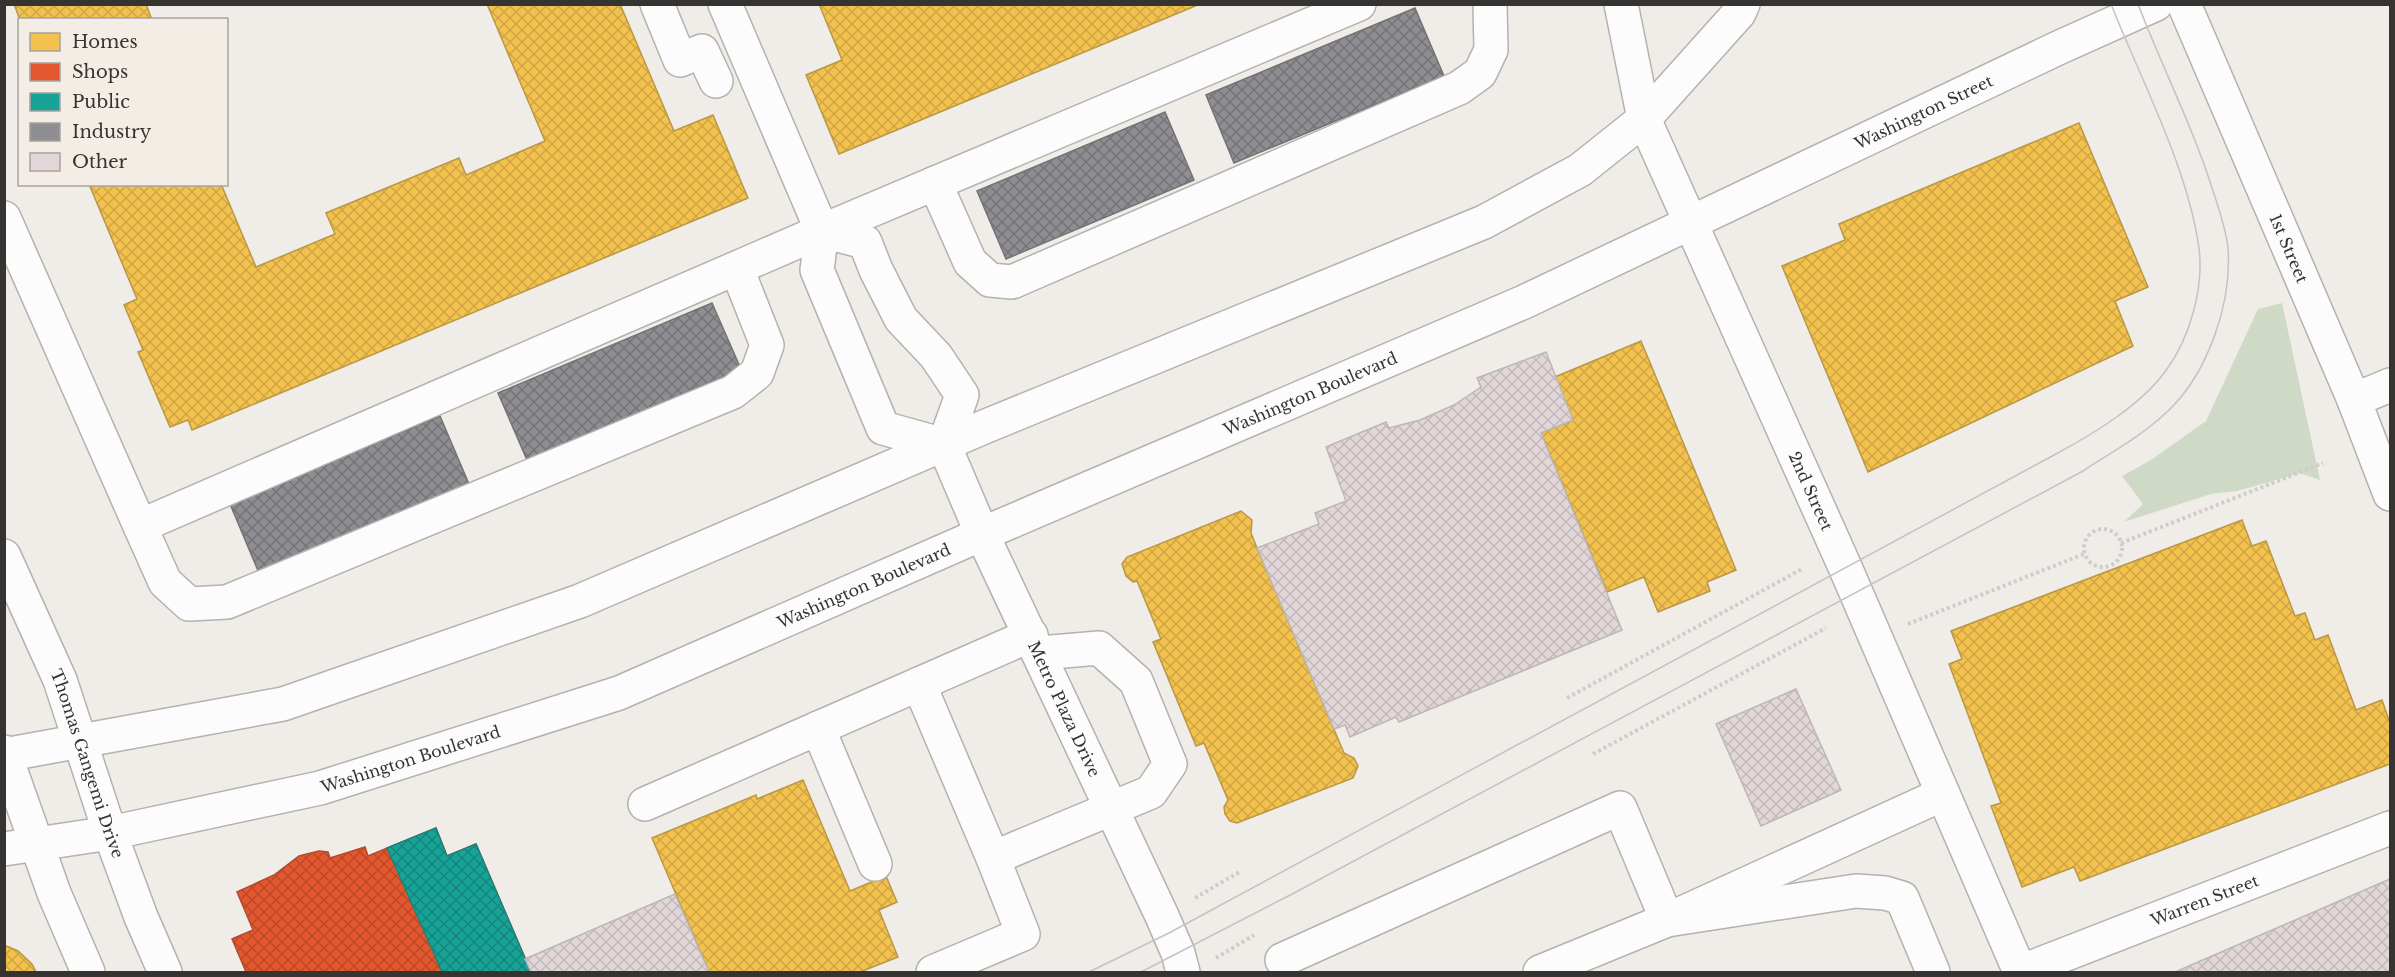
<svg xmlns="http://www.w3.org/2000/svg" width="2395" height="977" viewBox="0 0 2395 977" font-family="'Libre Baskerville',serif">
<defs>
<pattern id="homes-cross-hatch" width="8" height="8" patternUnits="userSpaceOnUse" patternTransform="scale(1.5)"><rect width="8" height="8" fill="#f2c14e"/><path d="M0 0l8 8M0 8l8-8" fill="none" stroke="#d0a644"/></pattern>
<pattern id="shops-cross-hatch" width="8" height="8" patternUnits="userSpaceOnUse" patternTransform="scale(1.5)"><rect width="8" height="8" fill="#e4572e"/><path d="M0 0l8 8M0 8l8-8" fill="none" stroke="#ba4928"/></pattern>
<pattern id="public-cross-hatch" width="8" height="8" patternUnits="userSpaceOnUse" patternTransform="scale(1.5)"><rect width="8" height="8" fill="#17a398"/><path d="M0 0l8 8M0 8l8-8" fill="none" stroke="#16867c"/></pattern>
<pattern id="industry-cross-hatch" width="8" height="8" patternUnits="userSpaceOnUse" patternTransform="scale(1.5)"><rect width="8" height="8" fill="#8d8d92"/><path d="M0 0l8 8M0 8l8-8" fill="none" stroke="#747478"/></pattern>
<pattern id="building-cross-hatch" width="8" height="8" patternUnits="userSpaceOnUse" patternTransform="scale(1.5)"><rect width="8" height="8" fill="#e2d6d8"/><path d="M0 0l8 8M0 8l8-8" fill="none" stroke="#c2b8ba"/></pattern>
</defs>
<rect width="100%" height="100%" fill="#f0ede8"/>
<path fill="#cedac6" d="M2282,303L2320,480L2300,473L2237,491L2211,494L2124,522L2143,504L2122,476L2151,460L2206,421L2258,309Z"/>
<g fill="url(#homes-cross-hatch)" stroke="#ba9745" stroke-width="1.5">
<path d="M14,4H146L152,20H20Z"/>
<path d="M487,4H620L674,131L713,115L748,198L192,430L188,420L170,427L138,352L143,350L124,305L137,299L89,184H221L256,267L335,234L326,213L459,158L466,175L545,141Z"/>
<path d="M819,4H1200L839,154L806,75L842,60Z"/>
<path d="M2079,123L2148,287L2115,301L2133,346L1868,472L1782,266L1845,240L1839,224Z"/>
<path d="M1641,341L1736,570L1707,582L1710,591L1658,612L1644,577L1607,592L1541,433L1573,420L1555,377Z"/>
<path d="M1241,511L1252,520L1251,533L1257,548L1344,753L1354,758L1358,766L1353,778L1237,823L1230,821L1225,814L1224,807L1228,800L1204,743L1196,746L1153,642L1161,639L1137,581L1133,582L1126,576L1122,564L1127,557Z"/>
<path d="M2242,520L2252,546L2266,541L2295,616L2305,613L2315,640L2328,635L2356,710L2382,700L2390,723V764L2080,881L2074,867L2022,887L1991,806L2001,803L1949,664L1962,659L1951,631Z"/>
<path d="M803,780L850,891L886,876L897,902L879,910L898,957L860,972H709L652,838L756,795L757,799Z"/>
<path d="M4,945L18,951L32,964L36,972H4Z"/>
</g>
<path fill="url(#shops-cross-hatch)" stroke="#b04c2f" stroke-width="1.5" d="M436,828L447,856L476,844L531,972H246L232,939L253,930L237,892L274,875L299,856L319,851L328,852L330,858L365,847L368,856Z"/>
<path fill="url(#public-cross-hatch)" stroke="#208279" stroke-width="1.5" d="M436,828L447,856L476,844L531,972H442L387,848Z"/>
<g fill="url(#industry-cross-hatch)" stroke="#737275" stroke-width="1.5">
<path d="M1415,8L1444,76L1234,163L1206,95Z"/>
<path d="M1165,112L1194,180L1006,259L977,191Z"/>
<path d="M712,303L741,369L527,460L498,393Z"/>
<path d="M440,416L469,484L259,573L230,504Z"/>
</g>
<g fill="url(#building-cross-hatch)" stroke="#bcb8b6" stroke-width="1.5">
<path d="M1546,352L1573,420L1541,433L1622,630L1399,722L1396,717L1350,737L1345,725L1334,729L1257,548L1319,524L1315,513L1346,501L1326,447L1386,422L1389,428L1420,420L1454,405L1481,387L1477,378Z"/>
<path d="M1796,689L1841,790L1761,826L1716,724Z"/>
<path d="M2390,879V972H2175Z"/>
<path d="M675,894L709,972H531L525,959Z"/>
</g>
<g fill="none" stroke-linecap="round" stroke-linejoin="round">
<defs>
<g id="minor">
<path d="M657,4L680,60L702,51L716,81"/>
<path d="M725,4L822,231L817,270L883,428L944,445"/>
<path id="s1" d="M1621,4L1644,119L1845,567L2020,972"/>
<path id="s2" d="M2184,4L2354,400L2390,494"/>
<path d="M935,183L970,262L990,280L1012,282L1459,88L1480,73L1491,50L1490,4"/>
<path d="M4,218L140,526L822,231L1359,4"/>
<path d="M822,231L865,242L876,270L901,319L936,356L962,395L944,445"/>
<path d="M2354,400L2390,385"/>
<path id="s3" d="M944,445L982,534L1162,916L1178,953L1183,972"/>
<path d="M140,526L165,582L189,604L227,602L733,392L757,373L767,345L737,269"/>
<path id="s4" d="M4,556L60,680L110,833L141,917L165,972"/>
<path d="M919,684L993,858L1151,792L1170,764L1136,681L1099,648L1040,653"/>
<path d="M818,728L875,864"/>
<path d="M4,752L54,893L88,972"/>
<path d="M4,755L283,704L580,601L984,427L1484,222L1580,170L1644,119L1739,13L1743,4"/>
<path d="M645,804L1031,635"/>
<path id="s5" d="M4,849L110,833L320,788L619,693L982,534L1524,302L2058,48L2156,4"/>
<path d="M1282,960L1620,808L1667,920L1856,891L1885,893L1902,898L1933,972"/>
<path d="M933,972L1023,934L993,858"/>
<path d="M1540,972L1667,920L1943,794"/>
<path id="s6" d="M2020,972L2390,828"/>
</g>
</defs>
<use href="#minor" stroke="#b4b1ae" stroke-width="36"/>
<g stroke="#cecdcb" stroke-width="4" stroke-dasharray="3 3" stroke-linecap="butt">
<circle cx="2103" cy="548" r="19"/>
<path d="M2121,543L2323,463"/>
<path d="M1908,624L2084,554"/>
<path d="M1567,698L1802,569"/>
<path d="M1593,754L1826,628"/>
<path d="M1195,898L1241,871"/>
<path d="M1216,958L1254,935"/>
</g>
<use href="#minor" stroke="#fdfcfc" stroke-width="33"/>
<g stroke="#c4c2c2" stroke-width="1.5">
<path d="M1089,972L1169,933L2056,454C2093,434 2142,405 2167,369C2190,337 2204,288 2199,248C2188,168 2141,80 2111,4"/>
<path d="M1141,972L1296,892L2083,471C2112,452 2143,435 2168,411C2208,373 2232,303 2228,248C2226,229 2219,209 2213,191C2193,127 2162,67 2138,4"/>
</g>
</g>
<g text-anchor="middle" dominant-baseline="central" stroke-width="6" stroke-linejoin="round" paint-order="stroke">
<g font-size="16" fill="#363430" stroke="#f4ede5">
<text stroke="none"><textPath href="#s5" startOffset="2064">Washington Street</textPath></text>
<text stroke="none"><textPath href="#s2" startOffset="266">1st Street</textPath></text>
<text stroke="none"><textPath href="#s5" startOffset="1389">Washington Boulevard</textPath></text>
<text stroke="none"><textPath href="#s1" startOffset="525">2nd Street</textPath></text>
<text stroke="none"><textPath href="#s5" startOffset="903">Washington Boulevard</textPath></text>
<text stroke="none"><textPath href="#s3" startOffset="290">Metro Plaza Drive</textPath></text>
<text stroke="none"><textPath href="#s5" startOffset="417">Washington Boulevard</textPath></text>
<text stroke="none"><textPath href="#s4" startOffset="224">Thomas Gangemi Drive</textPath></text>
<text stroke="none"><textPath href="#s6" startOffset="198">Warren Street</textPath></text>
</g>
</g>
<rect width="2395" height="977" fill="none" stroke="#363430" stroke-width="12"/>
<rect x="18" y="18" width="210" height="168" fill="#f4ede5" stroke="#a8a39d" stroke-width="1.5"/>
<rect x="30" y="33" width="30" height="18" fill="#f2c14e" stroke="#a8a39d" stroke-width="1.5"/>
<text x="72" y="48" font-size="18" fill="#363430">Homes</text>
<rect x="30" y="63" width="30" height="18" fill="#e4572e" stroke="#a8a39d" stroke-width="1.5"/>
<text x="72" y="78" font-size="18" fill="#363430">Shops</text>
<rect x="30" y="93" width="30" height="18" fill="#17a398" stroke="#a8a39d" stroke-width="1.5"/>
<text x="72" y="108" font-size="18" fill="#363430">Public</text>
<rect x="30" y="123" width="30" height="18" fill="#8d8d92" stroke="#a8a39d" stroke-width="1.5"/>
<text x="72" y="138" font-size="18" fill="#363430">Industry</text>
<rect x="30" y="153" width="30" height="18" fill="#e2d6d8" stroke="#a8a39d" stroke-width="1.5"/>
<text x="72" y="168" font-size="18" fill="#363430">Other</text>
</svg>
